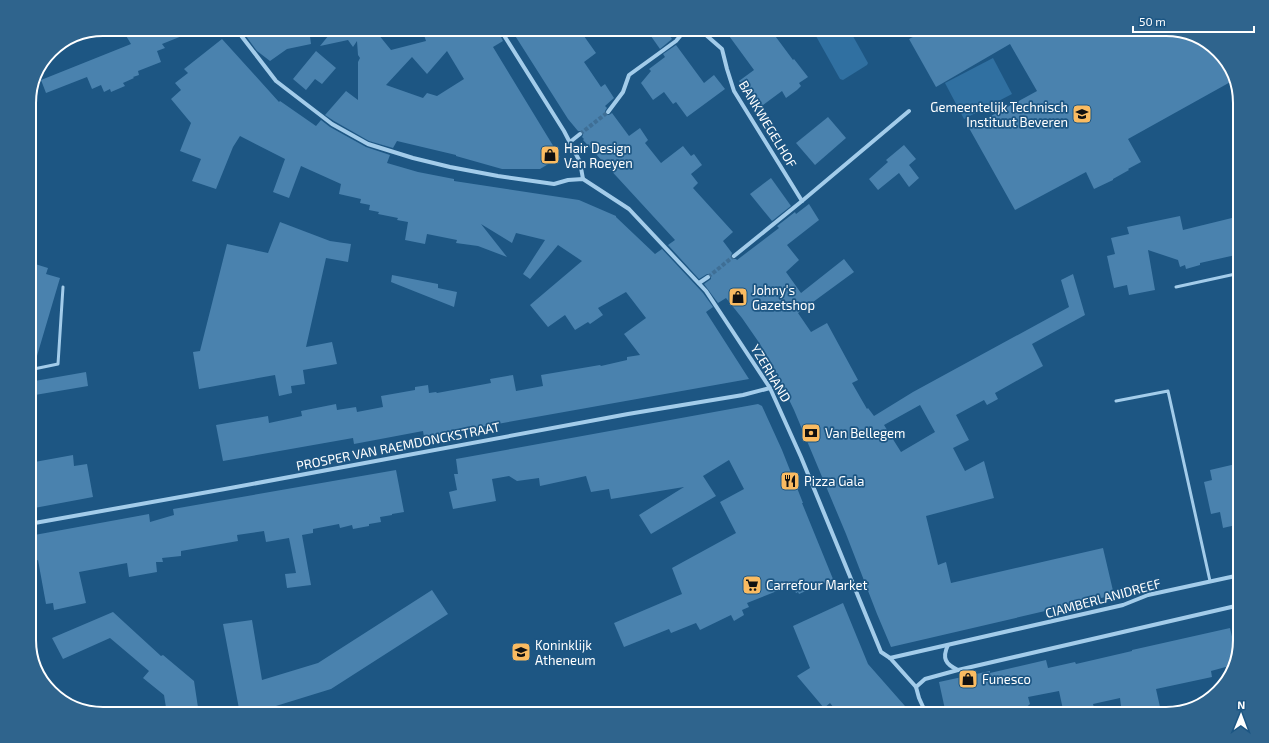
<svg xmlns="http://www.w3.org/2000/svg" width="1269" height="743" viewBox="0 0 1269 743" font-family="'Exo 2',sans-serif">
<rect width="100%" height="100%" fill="#1d5683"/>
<g fill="#3070a1">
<path d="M812,29H849L868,63L867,65L843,80L840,79Z"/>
<path d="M993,58L1012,94L964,119L945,83Z"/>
</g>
<g fill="#4a82ae" fill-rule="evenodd">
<path d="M122,29L197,30L162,44L165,48L157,51L161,62L138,71L139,75L133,77L134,78L123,83L125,86L111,92L110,89L104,92L101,85L92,89L87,77L46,93L41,80L131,44Z"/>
<path d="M254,29H309L311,44L287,49L270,61L257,51L246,36Z"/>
<path d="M339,29H374L391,50L426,41L422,29H497L503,41L493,47L560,157L540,169H502L456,156V155L397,141L393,148L369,141L334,121L325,115L346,91L358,100V62L360,58L358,55L357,41L353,47L348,40L320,46L333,30ZM447,51L464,79L437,96L427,93L423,98L386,85L412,57L427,74Z"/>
<path d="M504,29H579L596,53L584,62L601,87L605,84L614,98L605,106L607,108L605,111L606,115H609L612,113L629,136L640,128L648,140L645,143L661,163L683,146L691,156L694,154L702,165L691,174L698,183L693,188L733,232L723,241L732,253L731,256L732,259H736L737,260L779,228L777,226L795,212L796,214L809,204L819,220L787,245L799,260L786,272L801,293L844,259L854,272L798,313L811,332L827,323L858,380L852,383L867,409L868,408L874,416L913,392L1069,307L1061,280L1073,274L1085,315L1032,344L1043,366L995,393L998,399L987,405L984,400L956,415L969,440L953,448L965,471L984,461L994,498L926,516L938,565L946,562L951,583L1103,548L1114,595L891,647L877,614L846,534L794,410L776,373L760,344L742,318L726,298L718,303L704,284L711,279V275L707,274L699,279L668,245L675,240L583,140L584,139L582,137L583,135V132L581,131H578L568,119L514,34L509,37ZM920,405L935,432L901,452L884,425Z"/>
<path d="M646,29H665L672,39L660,49Z"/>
<path d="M724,29H770L793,60L794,59L808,77L799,83L801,86L797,90L786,98L782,91L759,108L739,81L754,70Z"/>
<path d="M928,29H1166L1203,39L1230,66L1234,80L1128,139L1141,162L1128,169L1129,170L1113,179V180L1094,189L1086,172L1015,210L969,128L1037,91L1010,44L936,87L909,39Z"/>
<path d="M222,39L279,102L280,101L316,126L321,120L330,127L366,147L390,155L387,163L418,172L454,179V181L579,200L616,216V217L655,254L662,249L703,293L713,307L706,312L749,379L424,437L423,431L354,444L353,438L223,461L216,425L268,416L269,423L302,416L301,411L336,404L337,410L356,407L357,412L383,407L381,396L415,390V387L428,385L429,393L436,392L437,393L491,383L490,379L513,375L516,391L543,386L541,375L600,365L601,366L627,360V357L640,355L624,334L646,318L626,292L598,308L603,315L590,324L588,322L575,330L565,315L548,327L530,305L582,261L558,245L530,279L523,274L545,240L516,233L512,243L481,224L507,257L478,246L456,243L457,240L427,234L425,244L405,240L408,222L397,220L398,218L378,214L379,212L369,210L370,205L360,203L361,199L339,194L341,184L301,166L289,198L273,192L285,159L240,136L233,147L216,189L192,181L201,159L180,151L191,123L171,99L181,90L175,83L188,73L184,69Z"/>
<path d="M676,45L704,83L714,75L725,89L687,117L676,102L673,104L664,92L653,100L641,83L651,71L649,69L665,57L663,54Z"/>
<path d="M316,51L336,68L322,84L315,79L306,90L293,79Z"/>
<path d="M828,117L846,138L815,165L796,143Z"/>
<path d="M904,145L916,159L909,165L919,178L909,187L899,173L878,190L869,179L888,162L886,160Z"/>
<path d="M771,178L791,206L772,221L750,194Z"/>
<path d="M1180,216L1183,230L1240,216V254L1200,263V265L1186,269L1185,265L1180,267L1178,260L1148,250L1155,290L1129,295L1127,285L1114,288L1107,256L1115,254L1111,238L1129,234L1127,227Z"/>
<path d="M280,222L330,241L351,244L348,262L326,258L306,347L332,342L337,364L303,370L305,384L291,386L292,393L279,396L275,375L199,389L193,352L200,351L227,244L268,253Z"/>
<path d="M35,264L48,268L46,274L60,278L34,366L29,367V283Z"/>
<path d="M392,275L438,284V288L457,292L454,307L391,282Z"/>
<path d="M86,372L88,386L29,396V382Z"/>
<path d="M758,404L762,406L782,450L803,503H802L833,579L799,594L798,592L796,593L792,585L747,603L749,607L742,610L744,615L734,621L731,615L700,630L696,623L671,633L669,629L624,647L614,623L682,594L672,568L736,533L720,502L744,489L729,460L703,476L716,496L651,534L639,515L684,487L611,499L609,489L591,492L586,476L540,486L539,478L517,481L509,476L492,479L496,501L453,509L449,492L457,490L454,474H458L456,459Z"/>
<path d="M73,455L74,466L87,464L93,497L29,509V463Z"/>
<path d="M1240,463V524L1223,528L1220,512L1211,514L1204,482L1212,480L1210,470Z"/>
<path d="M396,470L404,512L392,514V515L380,517L381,522L369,524V526L353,529L352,525L340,528L339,524L313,529V533L302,535L311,585L287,588L285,574L296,573L289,538L266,542L264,531L237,535L238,541L181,551V556L162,558L163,562H156L157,572L129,577L127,563L79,572L86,603L54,610L53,603L46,604L38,560L29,563V536L149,514L150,522L174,515L173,509Z"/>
<path d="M432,590L448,614L331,689L250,714H240L223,624L252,620L262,680L318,663Z"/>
<path d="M843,603L868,664L912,714H839L830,703L824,708L797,676L810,668L793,626Z"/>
<path d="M113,612L161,656L163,655L194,681L199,714H167L164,695L143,678L149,671L110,638L63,659L52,638Z"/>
<path d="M1230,628L1236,654L1233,665L1211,671L1212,677L1156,689L1160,707L1130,714H1122L1120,698L1093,704L1096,714H1064L1059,691L1028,697L1030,704L1019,714H946L939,682L990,671V673L1046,660L1048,668L1075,662L1076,664L1132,651V650Z"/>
</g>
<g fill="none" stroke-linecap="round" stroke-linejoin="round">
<g stroke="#3f6f96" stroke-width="4" stroke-dasharray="4 2" stroke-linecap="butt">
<path d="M580,134L608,112"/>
<path d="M708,277L734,256"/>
</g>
<g stroke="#a3ccea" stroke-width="3">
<path d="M1176,287L1240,273"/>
<path d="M29,370L58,364L63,287"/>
<path d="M1116,401L1168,391L1210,581"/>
</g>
<g stroke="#a3ccea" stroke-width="4">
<path d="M236,29L276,81L332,124L368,144L413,158L450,167L498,176L554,184L568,180L583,179L629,209L706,291L770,388L801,457L881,652L890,658L916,687L919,698L924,709L928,714"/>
<path d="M500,29L564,131L580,162L583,179"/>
<path d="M686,29L706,35L722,49L727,69L734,91L802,201"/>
<path d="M608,112L623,92L629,75L676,41L686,29"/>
<path d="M570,142L580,134"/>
<path d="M734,256L802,201L909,111"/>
<path d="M699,283L708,277"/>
<path d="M29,524L225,489L628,414L743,395L770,388"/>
<path d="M948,645C942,658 945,664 958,670"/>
<path d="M890,658L1123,605L1148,595L1240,575"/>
<path d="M916,687L925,679L958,670L1240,605"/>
</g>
</g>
<defs>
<symbol id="school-square" viewBox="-11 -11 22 22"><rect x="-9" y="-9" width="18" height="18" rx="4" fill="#fabb61" stroke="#1d5683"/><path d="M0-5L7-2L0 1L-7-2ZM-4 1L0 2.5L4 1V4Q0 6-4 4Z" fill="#111"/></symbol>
<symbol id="shop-square" viewBox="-11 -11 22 22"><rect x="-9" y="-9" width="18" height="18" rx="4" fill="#fabb61" stroke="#1d5683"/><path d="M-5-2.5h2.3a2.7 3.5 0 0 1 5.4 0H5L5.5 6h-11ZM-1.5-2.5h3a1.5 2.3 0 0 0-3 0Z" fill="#111"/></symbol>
<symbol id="bank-square" viewBox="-11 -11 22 22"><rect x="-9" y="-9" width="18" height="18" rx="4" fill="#fabb61" stroke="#1d5683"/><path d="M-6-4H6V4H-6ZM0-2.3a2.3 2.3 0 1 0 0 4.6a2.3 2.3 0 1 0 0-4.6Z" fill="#111"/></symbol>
<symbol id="restaurant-square" viewBox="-11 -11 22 22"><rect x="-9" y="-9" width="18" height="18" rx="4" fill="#fabb61" stroke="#1d5683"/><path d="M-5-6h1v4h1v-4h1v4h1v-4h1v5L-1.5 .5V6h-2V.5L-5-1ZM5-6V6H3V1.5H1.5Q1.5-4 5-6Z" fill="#111"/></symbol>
<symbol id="supermarket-square" viewBox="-11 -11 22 22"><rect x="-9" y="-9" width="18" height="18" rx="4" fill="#fabb61" stroke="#1d5683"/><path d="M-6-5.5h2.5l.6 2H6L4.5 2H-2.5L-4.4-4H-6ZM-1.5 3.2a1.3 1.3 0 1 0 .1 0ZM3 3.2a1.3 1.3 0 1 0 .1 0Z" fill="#111"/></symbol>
</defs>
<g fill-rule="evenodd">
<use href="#school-square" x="1071" y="103" width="22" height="22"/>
<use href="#shop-square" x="539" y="144" width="22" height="22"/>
<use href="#shop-square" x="727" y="286" width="22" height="22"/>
<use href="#bank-square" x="800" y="422" width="22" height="22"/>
<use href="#restaurant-square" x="779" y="470" width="22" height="22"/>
<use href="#supermarket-square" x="741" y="574" width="22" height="22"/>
<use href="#school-square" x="510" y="641" width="22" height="22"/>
<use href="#shop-square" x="957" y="668" width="22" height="22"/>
</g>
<g text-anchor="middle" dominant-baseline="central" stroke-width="3.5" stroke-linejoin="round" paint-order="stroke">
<g font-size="13" fill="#fff" stroke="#1d5683" text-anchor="start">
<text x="1068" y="107" text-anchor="end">Gemeentelijk Technisch<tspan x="1068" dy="15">Instituut Beveren</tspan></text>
<text x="564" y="148">Hair Design<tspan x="564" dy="15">Van Roeyen</tspan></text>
<text x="752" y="290">Johny's<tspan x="752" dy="15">Gazetshop</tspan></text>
<text x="825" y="433">Van Bellegem</text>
<text x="804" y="481">Pizza Gala</text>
<text x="766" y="585">Carrefour Market</text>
<text x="535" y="645">Koninklijk<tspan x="535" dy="15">Atheneum</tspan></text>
<text x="982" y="679">Funesco</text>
</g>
<g font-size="13" fill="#fff" stroke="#1d5683">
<text transform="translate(768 124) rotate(59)">BANKWEGELHOF</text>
<text transform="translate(771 373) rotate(59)">YZERHAND</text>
<text transform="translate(398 446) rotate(-11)">PROSPER VAN RAEMDONCKSTRAAT</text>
<text transform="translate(1103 598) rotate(-15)">CIAMBERLANIDREEF</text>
</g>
</g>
<path d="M0 0H1269V743H0ZM103 36H1166A67 67 0 0 1 1233 103V640A67 67 0 0 1 1166 707H103A67 67 0 0 1 36 640V103A67 67 0 0 1 103 36Z" fill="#2f648d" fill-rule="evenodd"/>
<path fill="none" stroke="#fff" stroke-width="2" d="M103 36H1166A67 67 0 0 1 1233 103V640A67 67 0 0 1 1166 707H103A67 67 0 0 1 36 640V103A67 67 0 0 1 103 36Z"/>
<g transform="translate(1241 715) rotate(1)" stroke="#1d5683" stroke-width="3" paint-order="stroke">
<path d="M0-3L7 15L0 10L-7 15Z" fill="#ffffff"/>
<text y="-6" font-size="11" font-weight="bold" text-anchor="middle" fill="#ffffff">N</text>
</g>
<path d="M1133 26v6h121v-6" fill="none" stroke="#ffffff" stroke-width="2"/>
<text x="1139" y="26" font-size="12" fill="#ffffff" stroke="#1d5683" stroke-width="3" paint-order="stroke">50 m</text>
</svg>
